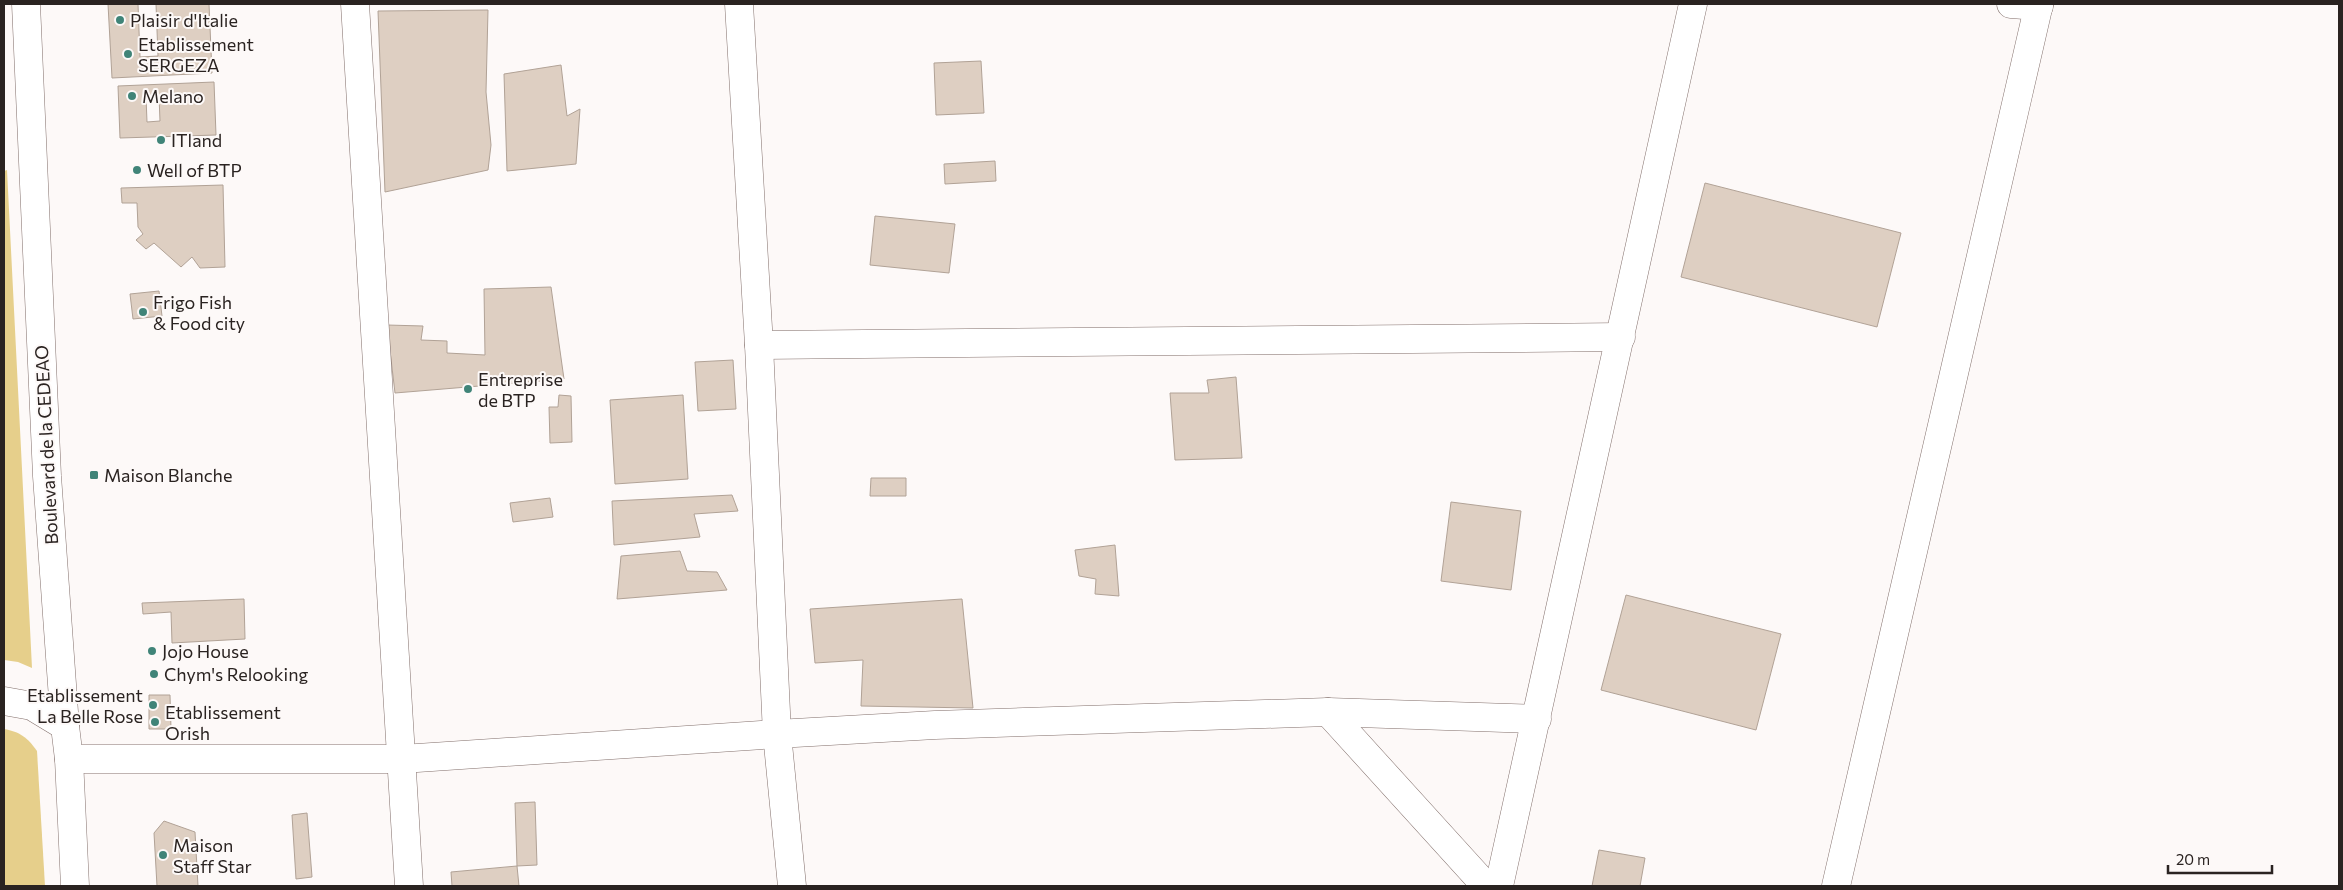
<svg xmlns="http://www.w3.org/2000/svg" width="2343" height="890" viewBox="0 0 2343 890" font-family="Commissioner,sans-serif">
<rect width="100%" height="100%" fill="#fdf9f8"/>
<g fill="#e6cf8b">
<path d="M7,170L32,668L18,662L4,660V171Z"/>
<path d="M4,729C20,732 27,737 37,751L45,886H4Z"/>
</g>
<g fill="#decfc2" stroke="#b1a296" fill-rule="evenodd">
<path d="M108,4H138L140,57L158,56L156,4H209L212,73L112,78Z"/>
<path d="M488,10L486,92L491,145L488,170L385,192L378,11Z"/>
<path d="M981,61L984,113L936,115L934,63Z"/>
<path d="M561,65L567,116L580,109L576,164L507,171L504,74Z"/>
<path d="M214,82L216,135L120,138L118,86ZM159,96L160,121L147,122L146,97Z"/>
<path d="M995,161L996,181L945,184L944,164Z"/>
<path d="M1705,183L1901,233L1877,327L1681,277Z"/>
<path d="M223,185L225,267L200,268L192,257L181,267L154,243L146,249L136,240L143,234L138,227L137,203H122L121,188Z"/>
<path d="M875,216L955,224L949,273L870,265Z"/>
<path d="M551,287L564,379L395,393L387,325L423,326L421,340L447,341V353L485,355L484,289Z"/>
<path d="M159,291L162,316L133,319L130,294Z"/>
<path d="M733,360L736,409L698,411L695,362Z"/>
<path d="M1236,377L1242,458L1175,460L1170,393H1209L1207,380Z"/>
<path d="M559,395L571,396L572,442L550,443L549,407H558Z"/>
<path d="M683,395L688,479L615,484L610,400Z"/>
<path d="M871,478H906V496H870Z"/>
<path d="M732,495L738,511L694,514L700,537L614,545L612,501Z"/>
<path d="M550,498L553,517L513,522L510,503Z"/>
<path d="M1451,502L1521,511L1511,590L1441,581Z"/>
<path d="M1115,545L1119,596L1095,594L1096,579L1079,576L1075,550Z"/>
<path d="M680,551L687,571L717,572L727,590L617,599L621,556Z"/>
<path d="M1626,595L1781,634L1756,730L1601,690Z"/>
<path d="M244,599L245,639L172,643L171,612L143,614L142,603Z"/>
<path d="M962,599L973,708L861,706L863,660L815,663L810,609Z"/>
<path d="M149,695H170L171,729H149Z"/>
<path d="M535,802L537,865L517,866L515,803Z"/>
<path d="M307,813L312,877L296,879L292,815Z"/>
<path d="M164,821L195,832L198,886H157L154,833Z"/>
<path d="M1599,850L1645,858L1640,886H1592Z"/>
<path d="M517,866L519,886H452L451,872Z"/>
</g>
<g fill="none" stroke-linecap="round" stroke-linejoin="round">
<defs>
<g id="minor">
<path d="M355,4L409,886"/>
<path d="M739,4L759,345L777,734L792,886"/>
<path d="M2011,4L2039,6"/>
<path d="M759,345L1621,337"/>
<path d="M1328,712L1486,886"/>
<path d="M69,759H402L777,734L935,725L1328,712L1537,719"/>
<path d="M1499,886L1693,4"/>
<path d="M1836,886L2039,4"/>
</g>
<g id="major">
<path d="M26,4L47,476L65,726L69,759L75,886"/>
<path d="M4,701L32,706L65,726"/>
</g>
</defs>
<use href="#minor" stroke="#83706c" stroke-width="29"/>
<use href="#major" stroke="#83706c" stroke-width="29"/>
<use href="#minor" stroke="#fff" stroke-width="28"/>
<use href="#major" stroke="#fff" stroke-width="28"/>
</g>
<g fill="#408478" stroke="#fdf9f8" stroke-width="2">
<circle cx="120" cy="20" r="5"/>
<circle cx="128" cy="54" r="5"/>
<circle cx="132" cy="96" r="5"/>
<circle cx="161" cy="140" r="5"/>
<circle cx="137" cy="170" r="5"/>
<circle cx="143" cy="312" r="5"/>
<circle cx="468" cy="389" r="5"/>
<rect x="89" y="470" width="10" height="10" rx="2.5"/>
<circle cx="152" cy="651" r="5"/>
<circle cx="154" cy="674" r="5"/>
<circle cx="153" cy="705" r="5"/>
<circle cx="155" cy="722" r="5"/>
<circle cx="163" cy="855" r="5"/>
</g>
<g text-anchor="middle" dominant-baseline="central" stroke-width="4" stroke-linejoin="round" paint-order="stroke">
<g font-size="18" fill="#2a2321" stroke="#fdf9f8" text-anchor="start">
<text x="130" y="20">Plaisir d'Italie</text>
<text x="138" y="44">Etablissement<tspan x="138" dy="21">SERGEZA</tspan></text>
<text x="142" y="96">Melano</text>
<text x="171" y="140">ITland</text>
<text x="147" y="170">Well of BTP</text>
<text x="153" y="302">Frigo Fish<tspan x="153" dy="21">&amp; Food city</tspan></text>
<text x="478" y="379">Entreprise<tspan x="478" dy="21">de BTP</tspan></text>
<text x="104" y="475">Maison Blanche</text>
<text x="162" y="651">Jojo House</text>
<text x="164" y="674">Chym's Relooking</text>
<text x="143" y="695" text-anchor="end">Etablissement<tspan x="143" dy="21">La Belle Rose</tspan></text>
<text x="165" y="712">Etablissement<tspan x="165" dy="21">Orish</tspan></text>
<text x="173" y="845">Maison<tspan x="173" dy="21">Staff Star</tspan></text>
</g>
<g font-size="18" fill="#2a2321" stroke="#fdf9f8">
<text transform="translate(46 445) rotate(-93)">Boulevard de la CEDEAO</text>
</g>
</g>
<rect width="2343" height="890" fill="none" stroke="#2a2321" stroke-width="10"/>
<path d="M2168 865v8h104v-8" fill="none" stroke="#2a2321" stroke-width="2.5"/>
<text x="2176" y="865" font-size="15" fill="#2a2321" stroke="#fdf9f8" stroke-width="4" paint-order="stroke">20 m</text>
</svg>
